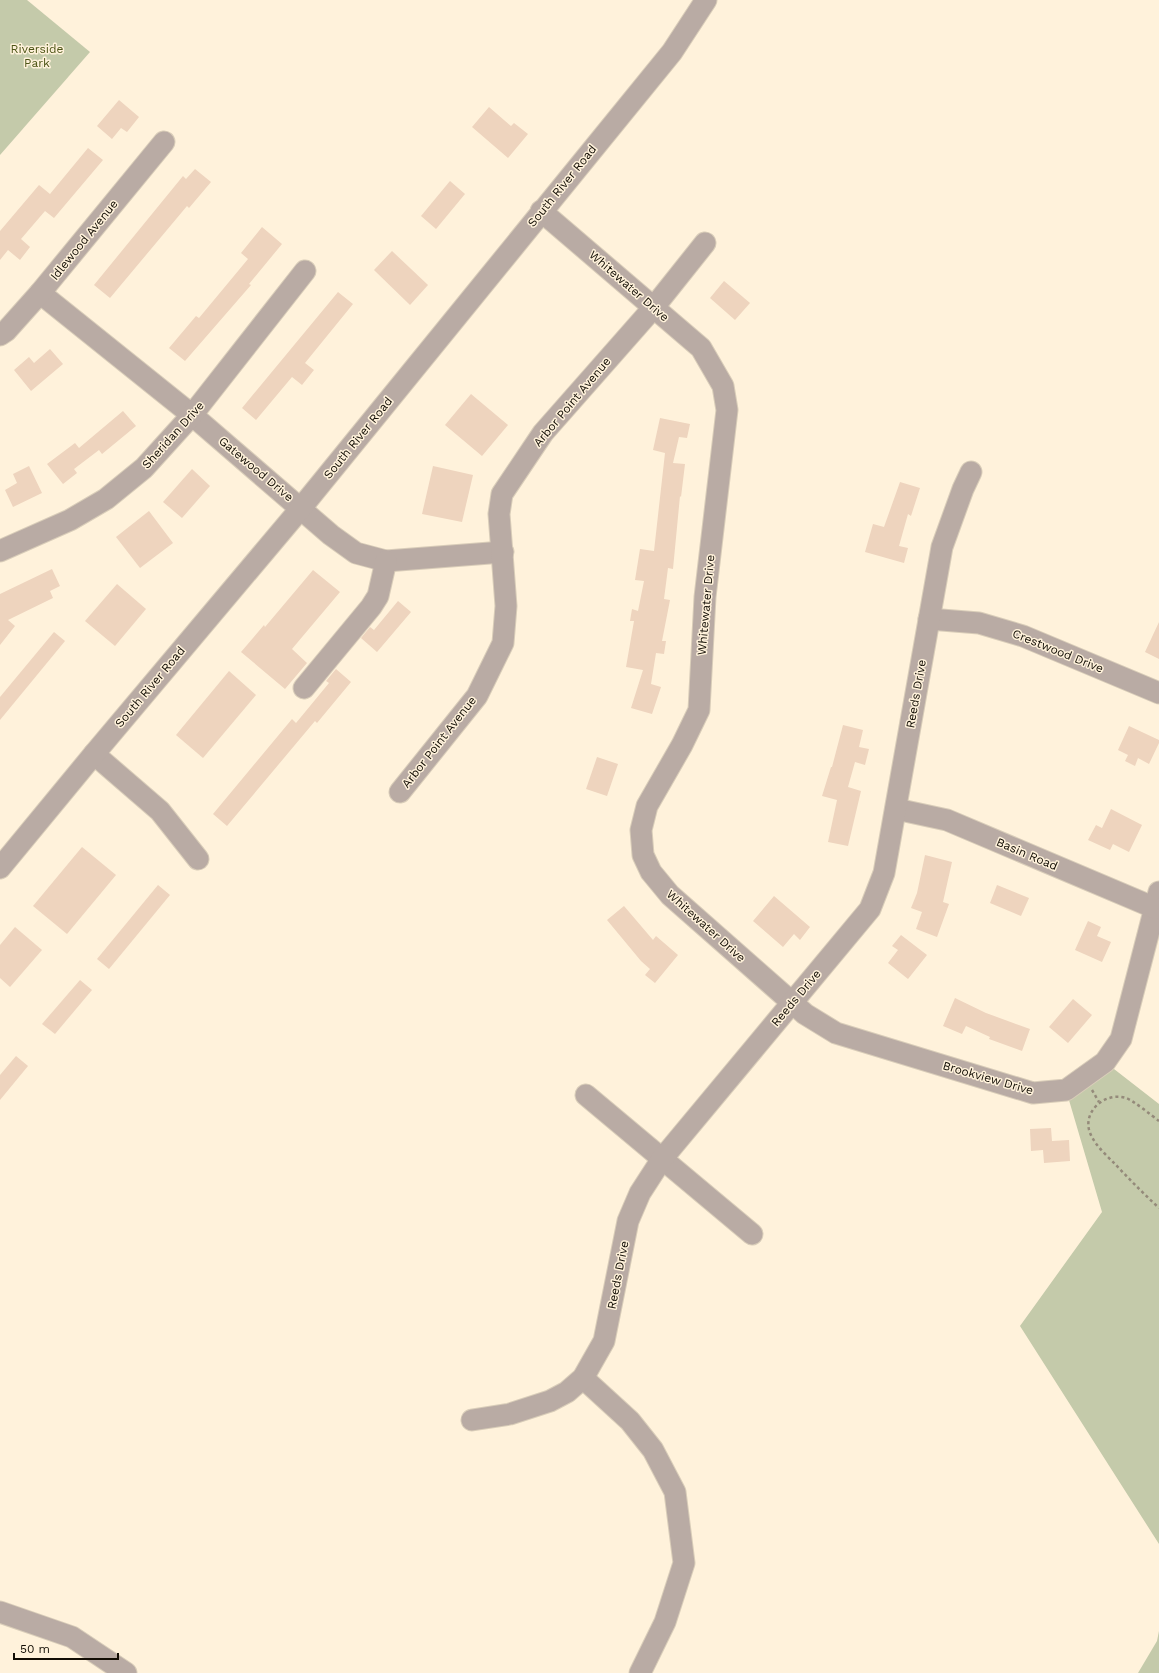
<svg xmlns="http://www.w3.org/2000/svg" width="1159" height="1673" viewBox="0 0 1159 1673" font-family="'Work Sans',sans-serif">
<rect width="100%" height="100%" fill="#fff2db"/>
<g fill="#c4caaa">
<path d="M0,0H27L90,52L0,155Z"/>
<path d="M1105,1062L1159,1104V1544L1020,1326L1102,1212L1066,1090Z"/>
<path d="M1159,1631V1673H1138L1157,1641Z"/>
</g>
<g fill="#eed4be">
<path d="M119,100L139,117L127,132L121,128L112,139L97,126Z"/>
<path d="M489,107L511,126L514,123L528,134L508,158L472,127Z"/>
<path d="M88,148L103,160L54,218L45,211L21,239L30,247L20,260L8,250L0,260V231L39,185L50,194Z"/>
<path d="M195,169L211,182L189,208L187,206L110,298L94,285L183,176L186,179Z"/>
<path d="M450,181L465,194L436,229L421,216Z"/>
<path d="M262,227L282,244L249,284L251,285L185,361L169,348L196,316L199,318L248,259L241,253Z"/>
<path d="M392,251L428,285L410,305L374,270Z"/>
<path d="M724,281L750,303L735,320L710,298Z"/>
<path d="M338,292L353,304L305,363L314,370L302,385L292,377L256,420L242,408Z"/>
<path d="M50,349L63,364L31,391L14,370L29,357L34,363Z"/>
<path d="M471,394L508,425L482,456L445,425Z"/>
<path d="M123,411L136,426L102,454L99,450L74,469L77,473L63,484L47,464L75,443L79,448Z"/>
<path d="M660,418L690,424L687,438L679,437L673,463L685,464L681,497L680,496L673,569L668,568L664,599L670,600L662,641H666L664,654L656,653L651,684L661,687L652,714L631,708L643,670L626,667L634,621H630L632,609L638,611L644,581L635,580L640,549L654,551L665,453L653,450Z"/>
<path d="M29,466L42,493L13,507L5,490L17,483L13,474Z"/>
<path d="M433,466L473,475L462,522L422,514Z"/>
<path d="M192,469L210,486L182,518L163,502Z"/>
<path d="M900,482L920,488L911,516L908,514L899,546L908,548L904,563L865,552L873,524L884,527Z"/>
<path d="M149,511L173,543L140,568L116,537Z"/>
<path d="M52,569L60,586L50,591L53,598L8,620L15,626L0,645V594Z"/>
<path d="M313,570L340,592L292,649L307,663L285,689L241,652L264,625L265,627Z"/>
<path d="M117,584L146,609L115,646L85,621Z"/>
<path d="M398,601L411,612L377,652L361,638L370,627L374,630Z"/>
<path d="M1159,622V659L1145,652Z"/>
<path d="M54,632L65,641L0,720V697Z"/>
<path d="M336,669L351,682L317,723L315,721L227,826L213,814L292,719L296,723L329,683L326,681Z"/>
<path d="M229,671L256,695L203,758L176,735Z"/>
<path d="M843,725L863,730L859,747L869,749L865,765L855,762L848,787L861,791L848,846L828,842L837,800L822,796L831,767H832Z"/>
<path d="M1129,726L1159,740V743L1149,764L1138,758L1135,766L1125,761L1128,755L1118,750Z"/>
<path d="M597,757L618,764L607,796L586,789Z"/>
<path d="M1111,809L1142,825L1129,852L1113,844L1110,850L1088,840L1096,825L1102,828Z"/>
<path d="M82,847L116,875L67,934L33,906Z"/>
<path d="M925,855L952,862L943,902L949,904L937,937L916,929L922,912L911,908L917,893Z"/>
<path d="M158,885L170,895L109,969L97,959Z"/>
<path d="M997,885L1029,898L1021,916L990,903Z"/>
<path d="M774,896L810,927L800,940L794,934L783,947L753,921Z"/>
<path d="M624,906L653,940L656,936L678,955L655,983L645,975L650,969L641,961L607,920Z"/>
<path d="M1088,921L1101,927L1097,936L1111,942L1102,962L1075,950Z"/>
<path d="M15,927L42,950L10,987L0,978V945Z"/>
<path d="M901,935L927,955L908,979L888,963L898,950L892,946Z"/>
<path d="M80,980L92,990L55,1034L42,1024Z"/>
<path d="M955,998L986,1013L1030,1029L1022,1051L989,1039L990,1037L966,1026L962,1034L943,1026Z"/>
<path d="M1073,999L1092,1015L1068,1043L1049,1027Z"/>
<path d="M16,1056L28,1066L0,1100V1075Z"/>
<path d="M1051,1128L1052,1141L1069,1140L1070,1161L1044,1163L1043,1150L1031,1151L1030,1129Z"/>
</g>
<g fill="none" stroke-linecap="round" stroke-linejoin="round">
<defs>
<g id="minor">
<path d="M541,211L701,348L723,386L727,410L705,597L699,710L682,745L647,806L641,830L643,855L651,872L670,895L805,1014L836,1033L1033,1093L1066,1090L1105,1062L1121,1039L1159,892"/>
<path d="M40,293L192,415L331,535L356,553L386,561L503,552"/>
<path d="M0,335L6,331L40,293L164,142"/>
<path d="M0,551L70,520L106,499L144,468L192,415L305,271"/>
<path d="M929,619L979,623L1023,636L1159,693"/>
<path d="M304,688L371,607L378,596L386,561"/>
<path d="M94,754L160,811L198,859"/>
<path d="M400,792L477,696L503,643L506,606L499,514L502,494L543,433L654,307L705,243"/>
<path d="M896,809L947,820L1155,908"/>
<path d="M0,868L94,754L301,508L672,52L706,0"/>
<path d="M586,1095L752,1234"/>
<path d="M583,1378L630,1421L653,1450L675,1492L684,1563L665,1622L640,1673"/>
<path d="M472,1420L510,1414L550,1401L567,1392L583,1378L604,1341L628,1221L640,1193L662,1159L870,909L884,873L942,547L963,489L971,472"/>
<path d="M0,1612L72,1637L126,1673"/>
</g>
</defs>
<use href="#minor" stroke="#d9cdb9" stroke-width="23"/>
<g stroke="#948a7a" stroke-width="2.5" stroke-dasharray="3 3" stroke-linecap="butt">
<path d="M1092,1090L1099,1102"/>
<path d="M1159,1121C1151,1115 1134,1101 1126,1098C1103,1091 1079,1115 1092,1137C1097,1147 1108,1157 1116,1165C1130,1180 1144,1194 1159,1208"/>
</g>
<use href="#minor" stroke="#b9aba4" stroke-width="21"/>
</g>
<g text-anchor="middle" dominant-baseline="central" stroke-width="3" stroke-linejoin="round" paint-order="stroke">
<g font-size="12" fill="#4c5416" stroke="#fff2db">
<text x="37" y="49">Riverside<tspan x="37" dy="14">Park</tspan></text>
</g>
<g font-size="12" fill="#120d04" stroke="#fff2db">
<text transform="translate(562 186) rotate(-51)">South River Road</text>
<text transform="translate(84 240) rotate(-51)">Idlewood Avenue</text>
<text transform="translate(629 286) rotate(41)">Whitewater Drive</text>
<text transform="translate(572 402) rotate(-50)">Arbor Point Avenue</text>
<text transform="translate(173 435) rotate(-48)">Sheridan Drive</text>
<text transform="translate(358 438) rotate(-51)">South River Road</text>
<text transform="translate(256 469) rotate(40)">Gatewood Drive</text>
<text transform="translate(706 605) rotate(-85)">Whitewater Drive</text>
<text transform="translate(1058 651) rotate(22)">Crestwood Drive</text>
<text transform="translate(150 687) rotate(-50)">South River Road</text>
<text transform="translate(916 694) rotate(-80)">Reeds Drive</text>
<text transform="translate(439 742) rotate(-52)">Arbor Point Avenue</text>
<text transform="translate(1027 854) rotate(23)">Basin Road</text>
<text transform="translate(706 926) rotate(42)">Whitewater Drive</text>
<text transform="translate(796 998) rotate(-50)">Reeds Drive</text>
<text transform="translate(988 1078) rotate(16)">Brookview Drive</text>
<text transform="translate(618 1275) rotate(-79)">Reeds Drive</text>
</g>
</g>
<path d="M14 1653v6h104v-6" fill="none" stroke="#120d04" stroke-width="2"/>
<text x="20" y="1653" font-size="12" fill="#120d04" stroke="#fff2db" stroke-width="3" paint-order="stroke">50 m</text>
</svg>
